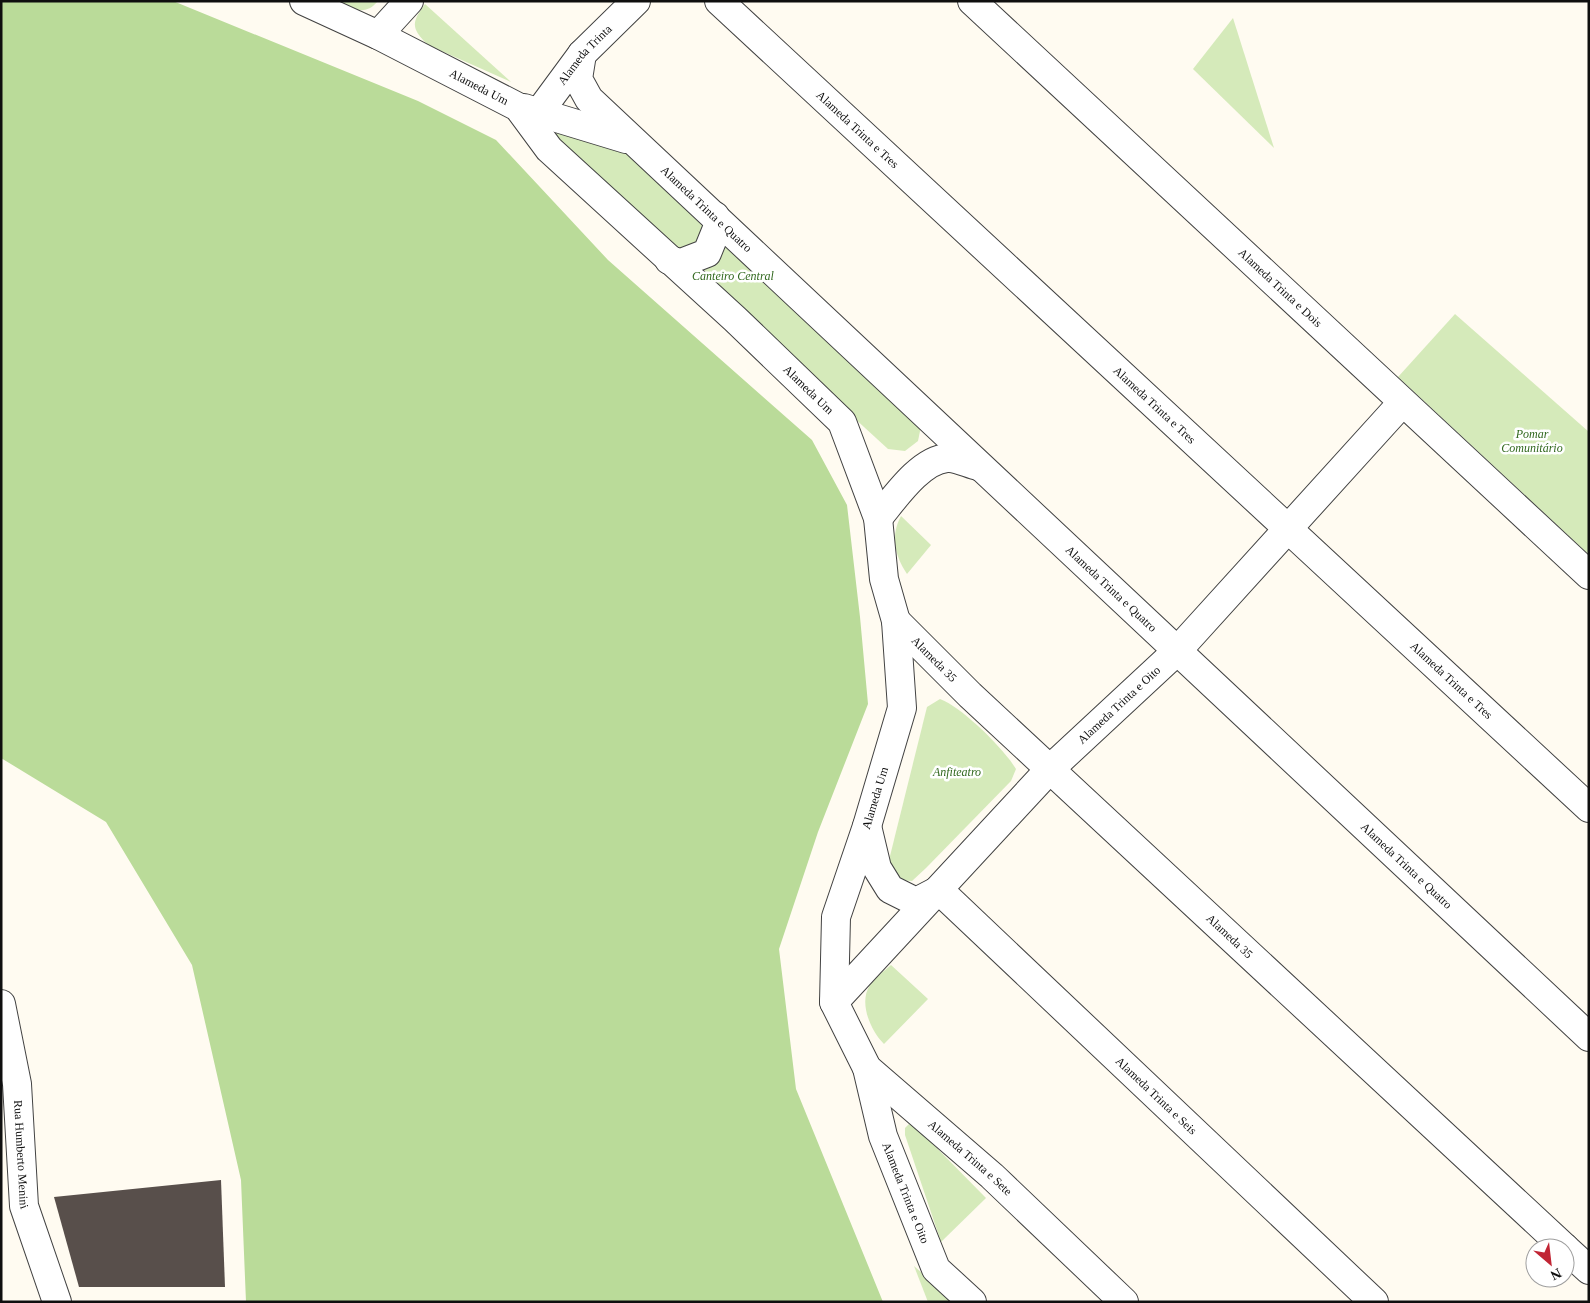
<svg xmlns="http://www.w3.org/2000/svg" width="1590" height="1303" viewBox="0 0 1590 1303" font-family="'Times New Roman',serif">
<rect width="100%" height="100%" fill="#fffbf1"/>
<g fill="#d5eaba">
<path d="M336,1H378C365,17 351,9 336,1Z"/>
<path d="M425,4L511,82L428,45C411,28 411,23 425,4Z"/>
<path d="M1233,18L1274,148L1193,69Z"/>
<path d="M550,127L621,143L704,224L703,235L696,246L682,249L669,248L554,143Z"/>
<path d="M725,238L921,426L918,441L905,451L888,449L695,272Z"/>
<path d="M1455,314L1589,432L1588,554L1398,377Z"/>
<path d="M901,516L931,545L907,574C895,556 890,536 901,516Z"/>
<path d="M940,699C962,707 1004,749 1016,769L1011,781L926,868L912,881L898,880L890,872V856L927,707Z"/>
<path d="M891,965L928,999L884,1044C871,1031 858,1003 870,985C875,978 884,971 891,965Z"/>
<path d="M909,1124L917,1128L986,1198L941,1242L905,1135V1128Z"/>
<path d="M914,1266L955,1302H928Z"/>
</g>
<path fill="#badb99" d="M1,1H173L418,101L496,140L608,260L812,440L847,505L860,617L868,704L818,832L779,949L796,1089L883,1302H246L241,1180L192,965L106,822L1,758Z"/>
<path fill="#584f4b" d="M221,1180L225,1287H79L54,1197Z"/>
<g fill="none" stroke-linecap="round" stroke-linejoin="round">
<defs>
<g id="minor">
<path id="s1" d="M304,1L378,35L518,107L549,149L735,319L842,422L878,518L884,579L896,621L902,708L867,826L836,917L834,1002L867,1068L992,1176L1124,1302"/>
<path id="s2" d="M719,1L1589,808"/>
<path id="s3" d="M972,1L1589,575"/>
<path d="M378,35L409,1"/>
<path id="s4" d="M582,54L578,79L589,99L1589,1037"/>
<path d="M524,108L626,139"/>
<path id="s5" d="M540,111L582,54L636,1"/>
<path d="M669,260L681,263L707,253L718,226L715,216"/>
<path d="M878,518C894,499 920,460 947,458C956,457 969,464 978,466"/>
<path id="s6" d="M896,621L970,695L1565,1248"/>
<path id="s7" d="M867,826L877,868L890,889L916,902L939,890L1374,1302"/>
<path id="s8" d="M834,1002L1050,769L1177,651L1402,403"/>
<path id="s9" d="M1,1004L17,1084L24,1206L57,1302"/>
<path id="s10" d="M867,1068L883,1136L936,1269L972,1302"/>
<path d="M1565,1248L1589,1270"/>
</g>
</defs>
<use href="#minor" stroke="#424242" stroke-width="30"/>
<use href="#minor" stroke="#fff" stroke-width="28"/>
</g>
<g text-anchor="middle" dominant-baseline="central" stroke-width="5" stroke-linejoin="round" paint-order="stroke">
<g font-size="12" fill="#0f0f0f" stroke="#fff">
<text stroke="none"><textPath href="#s5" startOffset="72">Alameda Trinta</textPath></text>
<text stroke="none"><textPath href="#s1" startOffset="195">Alameda Um</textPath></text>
<text stroke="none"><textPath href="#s2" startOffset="189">Alameda Trinta e Tres</textPath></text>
<text stroke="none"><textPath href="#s4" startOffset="209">Alameda Trinta e Quatro</textPath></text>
<text stroke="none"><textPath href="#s3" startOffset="421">Alameda Trinta e Dois</textPath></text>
<text stroke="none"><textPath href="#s1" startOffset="645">Alameda Um</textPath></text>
<text stroke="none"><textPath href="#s2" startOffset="594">Alameda Trinta e Tres</textPath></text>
<text stroke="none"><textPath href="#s4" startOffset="764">Alameda Trinta e Quatro</textPath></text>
<text stroke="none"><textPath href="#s6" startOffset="54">Alameda 35</textPath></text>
<text stroke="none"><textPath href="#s2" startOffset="999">Alameda Trinta e Tres</textPath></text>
<text stroke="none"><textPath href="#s8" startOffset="412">Alameda Trinta e Oito</textPath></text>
<text transform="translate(875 798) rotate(-73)">Alameda Um</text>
<text stroke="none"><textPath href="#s4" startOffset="1169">Alameda Trinta e Quatro</textPath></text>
<text stroke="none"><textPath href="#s6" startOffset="459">Alameda 35</textPath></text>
<text stroke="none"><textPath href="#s7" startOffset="422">Alameda Trinta e Seis</textPath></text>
<text stroke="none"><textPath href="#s9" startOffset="152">Rua Humberto Menini</textPath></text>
<text stroke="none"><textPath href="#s1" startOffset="1501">Alameda Trinta e Sete</textPath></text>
<text stroke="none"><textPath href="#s10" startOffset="131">Alameda Trinta e Oito</textPath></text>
</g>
<g font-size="12" font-style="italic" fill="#31681e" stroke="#fff">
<text x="733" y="276">Canteiro Central</text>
<text x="1532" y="434">Pomar<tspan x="1532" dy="14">Comunitário</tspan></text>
<text x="957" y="772">Anfiteatro</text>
</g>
</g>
<rect width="1590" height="1303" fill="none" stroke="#0f0f0f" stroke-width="5"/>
<g transform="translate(1550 1263) rotate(152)"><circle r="24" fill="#ffffff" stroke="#9f9f9f"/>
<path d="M0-4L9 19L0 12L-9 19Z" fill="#c12534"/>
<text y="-8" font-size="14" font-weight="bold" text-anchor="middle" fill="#0f0f0f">N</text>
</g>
</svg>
